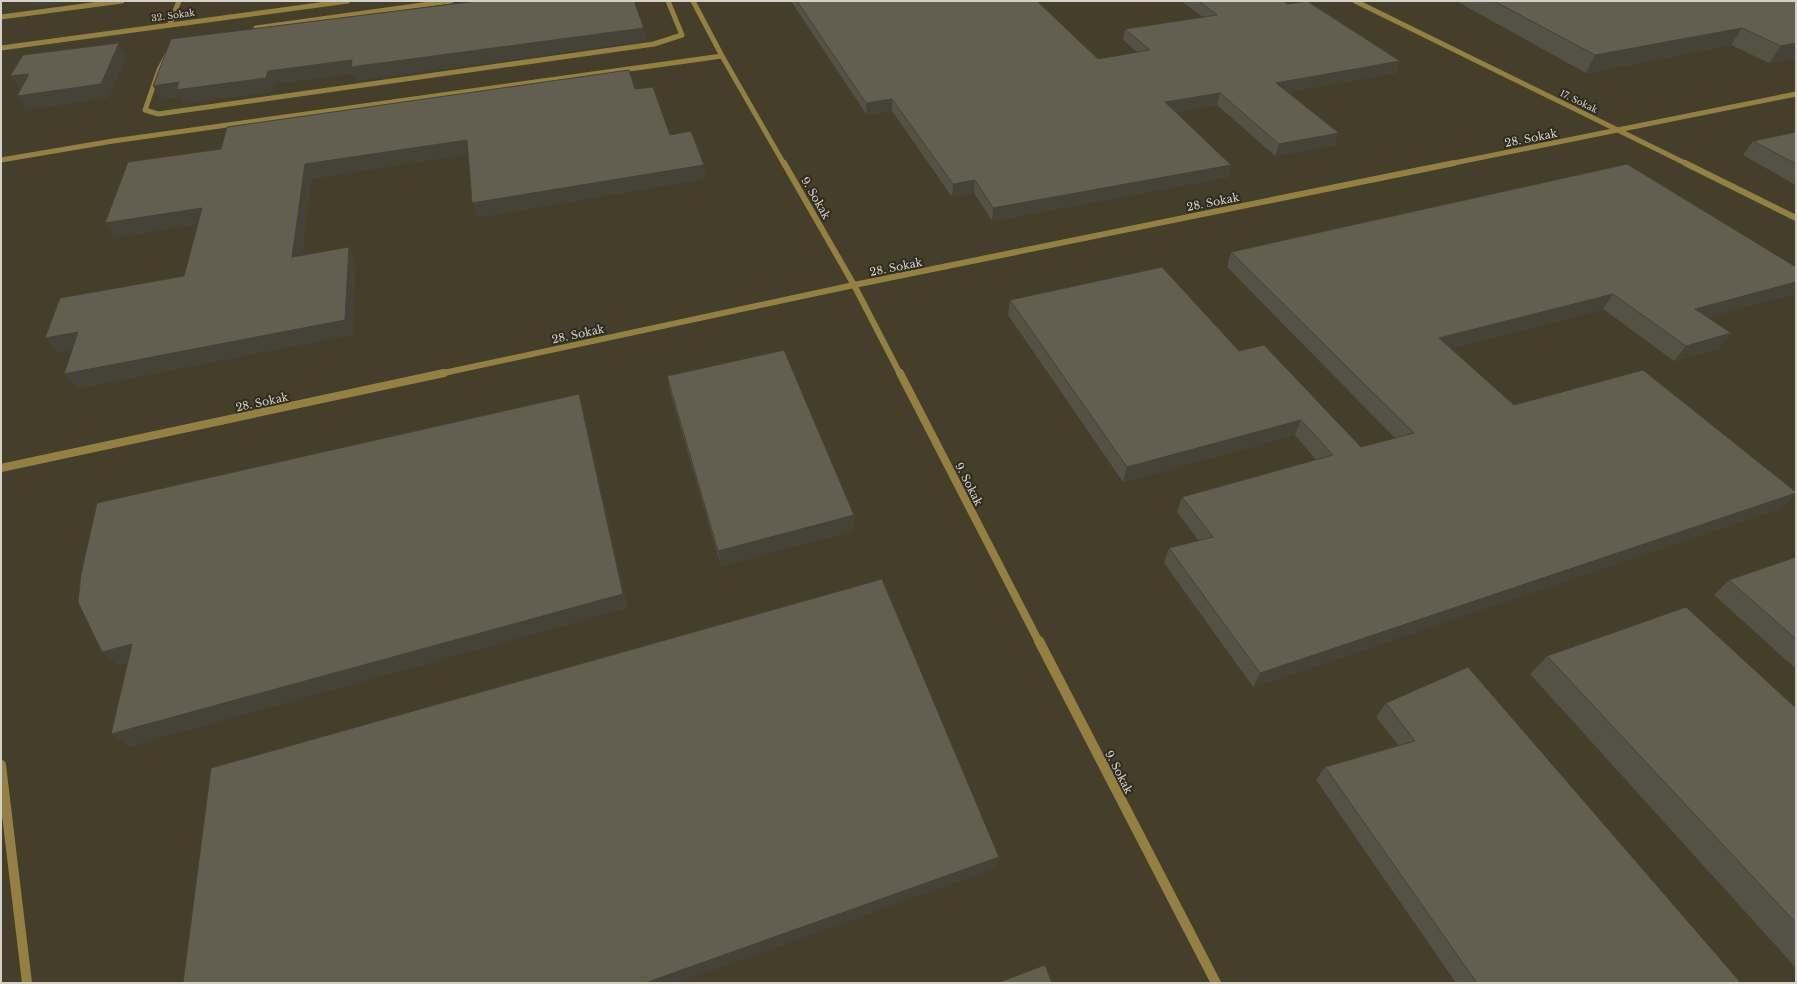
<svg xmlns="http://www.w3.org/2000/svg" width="1797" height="984" viewBox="0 0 1797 984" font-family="'Libre Baskerville',serif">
<rect width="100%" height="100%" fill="#3a3629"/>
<rect fill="#443e2b" x="1" y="1" width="1795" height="982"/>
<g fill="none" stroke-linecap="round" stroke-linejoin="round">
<g stroke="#938042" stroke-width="5">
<path d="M1,17L122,1"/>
<path d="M170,24L179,1"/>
<path d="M256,28L451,1"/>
<path d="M167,55L159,70L145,110L158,114L654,44L682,35L668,1"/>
<path d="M1,160L113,141L722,56"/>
</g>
<g stroke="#938042" stroke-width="5">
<path d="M693,1L722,56L784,164"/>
<path d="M1355,1L1687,164"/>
<path d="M1,48L348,1"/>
<path d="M1449,164L1796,94"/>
</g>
<g stroke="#938042" stroke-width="6">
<path d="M784,163L854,285L900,374"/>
<path d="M1685,163L1796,218"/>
<path d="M439,374L854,285L1454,163"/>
</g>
<g stroke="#938042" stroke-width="8">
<path d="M900,373L1039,642"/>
<path d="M1,468L444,373"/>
</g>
<g stroke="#938042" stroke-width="10">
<path d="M1039,641L1216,983"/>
<path d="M1,765L27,983"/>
</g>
</g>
<g fill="#545145">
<path d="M791,1H1037L1098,59L1137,52L1123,40L1125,29L1203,17L1181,1H1283L1396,73L1287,92L1334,145L1275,156L1217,105L1175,112L1231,165L1228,177L992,221L974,193L952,197L892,111L867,115Z"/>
<path d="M1456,1H1796V58L1769,63L1731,45L1586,73Z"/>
<path d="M1796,132V183L1794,184L1743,155L1753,141Z"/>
<path d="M1627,164L1708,318L1719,349L1674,361L1603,309L1450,349L1514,405L1796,492V493L1781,508L1253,687L1164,563L1169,548L1199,541L1177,512L1182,497L1316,460L1295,435L1123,482L1008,315L1010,300L1239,351L1361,447L1395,438L1227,267L1231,252Z"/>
<path d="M667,376L855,530L721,566L670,391Z"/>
<path d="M1796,557V669L1714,595L1729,580Z"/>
<path d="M1547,656L1796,708V968L1530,674Z"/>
<path d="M1386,703L1741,983H1456L1316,780L1325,767L1398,745L1376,717Z"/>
</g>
<g fill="#454238">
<path d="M30,1H84L34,7Z"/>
<path d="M644,28L647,41L357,81L354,74L274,84L273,92L184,104L180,97L161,100L153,86L352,60Z"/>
<path d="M1742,28L1731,45L1586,73L1595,55Z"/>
<path d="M119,43L127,56L109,98L26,110L17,96Z"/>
<path d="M1796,43V58L1769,63L1781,46Z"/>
<path d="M1400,61L1396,73L1272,95L1276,83Z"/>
<path d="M29,74L20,90L10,76Z"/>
<path d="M1220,93L1217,105L1162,114L1165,102Z"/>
<path d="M892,99V111L867,115L866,103Z"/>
<path d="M1339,133L1334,145L1275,156L1279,144Z"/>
<path d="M467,140L472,154L312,179L300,272L292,257L305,164Z"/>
<path d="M704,165L706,179L477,218L472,203Z"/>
<path d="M1231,165L1228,177L992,221L993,208Z"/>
<path d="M975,180L974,193L952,197L953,184Z"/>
<path d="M202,208L211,222L115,238L105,223Z"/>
<path d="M349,247L356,262L353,335L77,389L64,374Z"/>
<path d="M1796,282V294L1684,324L1695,309Z"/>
<path d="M1613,294L1603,309L1431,354L1439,338Z"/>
<path d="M78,332L90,347L58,353L45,338Z"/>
<path d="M1731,333L1719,349L1674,361L1686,346Z"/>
<path d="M579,394L584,409L628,608L128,747L111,734Z"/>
<path d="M1301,420L1295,435L1123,482L1127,467Z"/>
<path d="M1796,493L1781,508L1253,687L1260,673Z"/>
<path d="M854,515L855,530L721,566L718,551Z"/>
<path d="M132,644L147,658L118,666L102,652Z"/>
<path d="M999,857L996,868L678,983H645Z"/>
</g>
<g fill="#625e50" stroke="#454238">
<path d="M477,1H634L644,28L351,67L352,60L268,71L266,78L176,90L179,82L153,86L171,39Z"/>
<path d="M797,1H1037L1098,59L1150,50L1125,29L1217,15L1199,1H1283L1288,4L1307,1L1400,61L1276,83L1339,133L1279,144L1220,93L1165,102L1231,165L993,208L975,180L953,184L892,99L866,103Z"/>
<path d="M1494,1H1796V43L1781,46L1742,28L1595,55Z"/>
<path d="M119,43L101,84L17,96L29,74L10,76L23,55Z"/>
<path d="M629,70L635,89L653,87L670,135L691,131L704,165L472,203L467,140L305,164L292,257L349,247L345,320L64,374L78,332L45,338L60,298L184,276L202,208L105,223L128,162L221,149L227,127Z"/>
<path d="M1796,132V164L1753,141Z"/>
<path d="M1627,164L1796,267V282L1695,309L1731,333L1686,346L1613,294L1439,338L1514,405L1643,370L1796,492V493L1260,673L1169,548L1213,537L1182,497L1333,455L1301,420L1127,467L1010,300L1162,267L1239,351L1264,345L1361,447L1414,433L1231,252Z"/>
<path d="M784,350L854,515L718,551L667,376Z"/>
<path d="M579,394L623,594L111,734L132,644L102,652L78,602L81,574L97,503Z"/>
<path d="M1796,557V639L1729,580Z"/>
<path d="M882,579L999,857L645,983H183L211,768Z"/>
<path d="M1686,607L1796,708V923L1547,656Z"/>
<path d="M1468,667L1741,983H1477L1325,767L1415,741L1386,703Z"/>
<path d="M1045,965L1052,983H997Z"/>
</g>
<g text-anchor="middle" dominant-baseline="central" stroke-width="4" stroke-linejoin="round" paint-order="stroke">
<g font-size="9" fill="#d4d1c9" stroke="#302c1f">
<text transform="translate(173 15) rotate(-8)">32. Sokak</text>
<text transform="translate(1579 101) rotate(26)">17. Sokak</text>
</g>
<g font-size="11" fill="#d4d1c9" stroke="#302c1f">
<text transform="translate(1531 138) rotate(-11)">28. Sokak</text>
<text transform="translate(816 198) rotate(60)">9. Sokak</text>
<text transform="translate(1213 202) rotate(-11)">28. Sokak</text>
<text transform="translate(896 267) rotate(-11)">28. Sokak</text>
<text transform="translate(578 334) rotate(-12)">28. Sokak</text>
<text transform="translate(262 402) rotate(-12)">28. Sokak</text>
<text transform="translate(969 484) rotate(63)">9. Sokak</text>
<text transform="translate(1119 772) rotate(63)">9. Sokak</text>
</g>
</g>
<rect width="1797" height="984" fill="none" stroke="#d4d1c9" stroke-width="4"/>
</svg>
